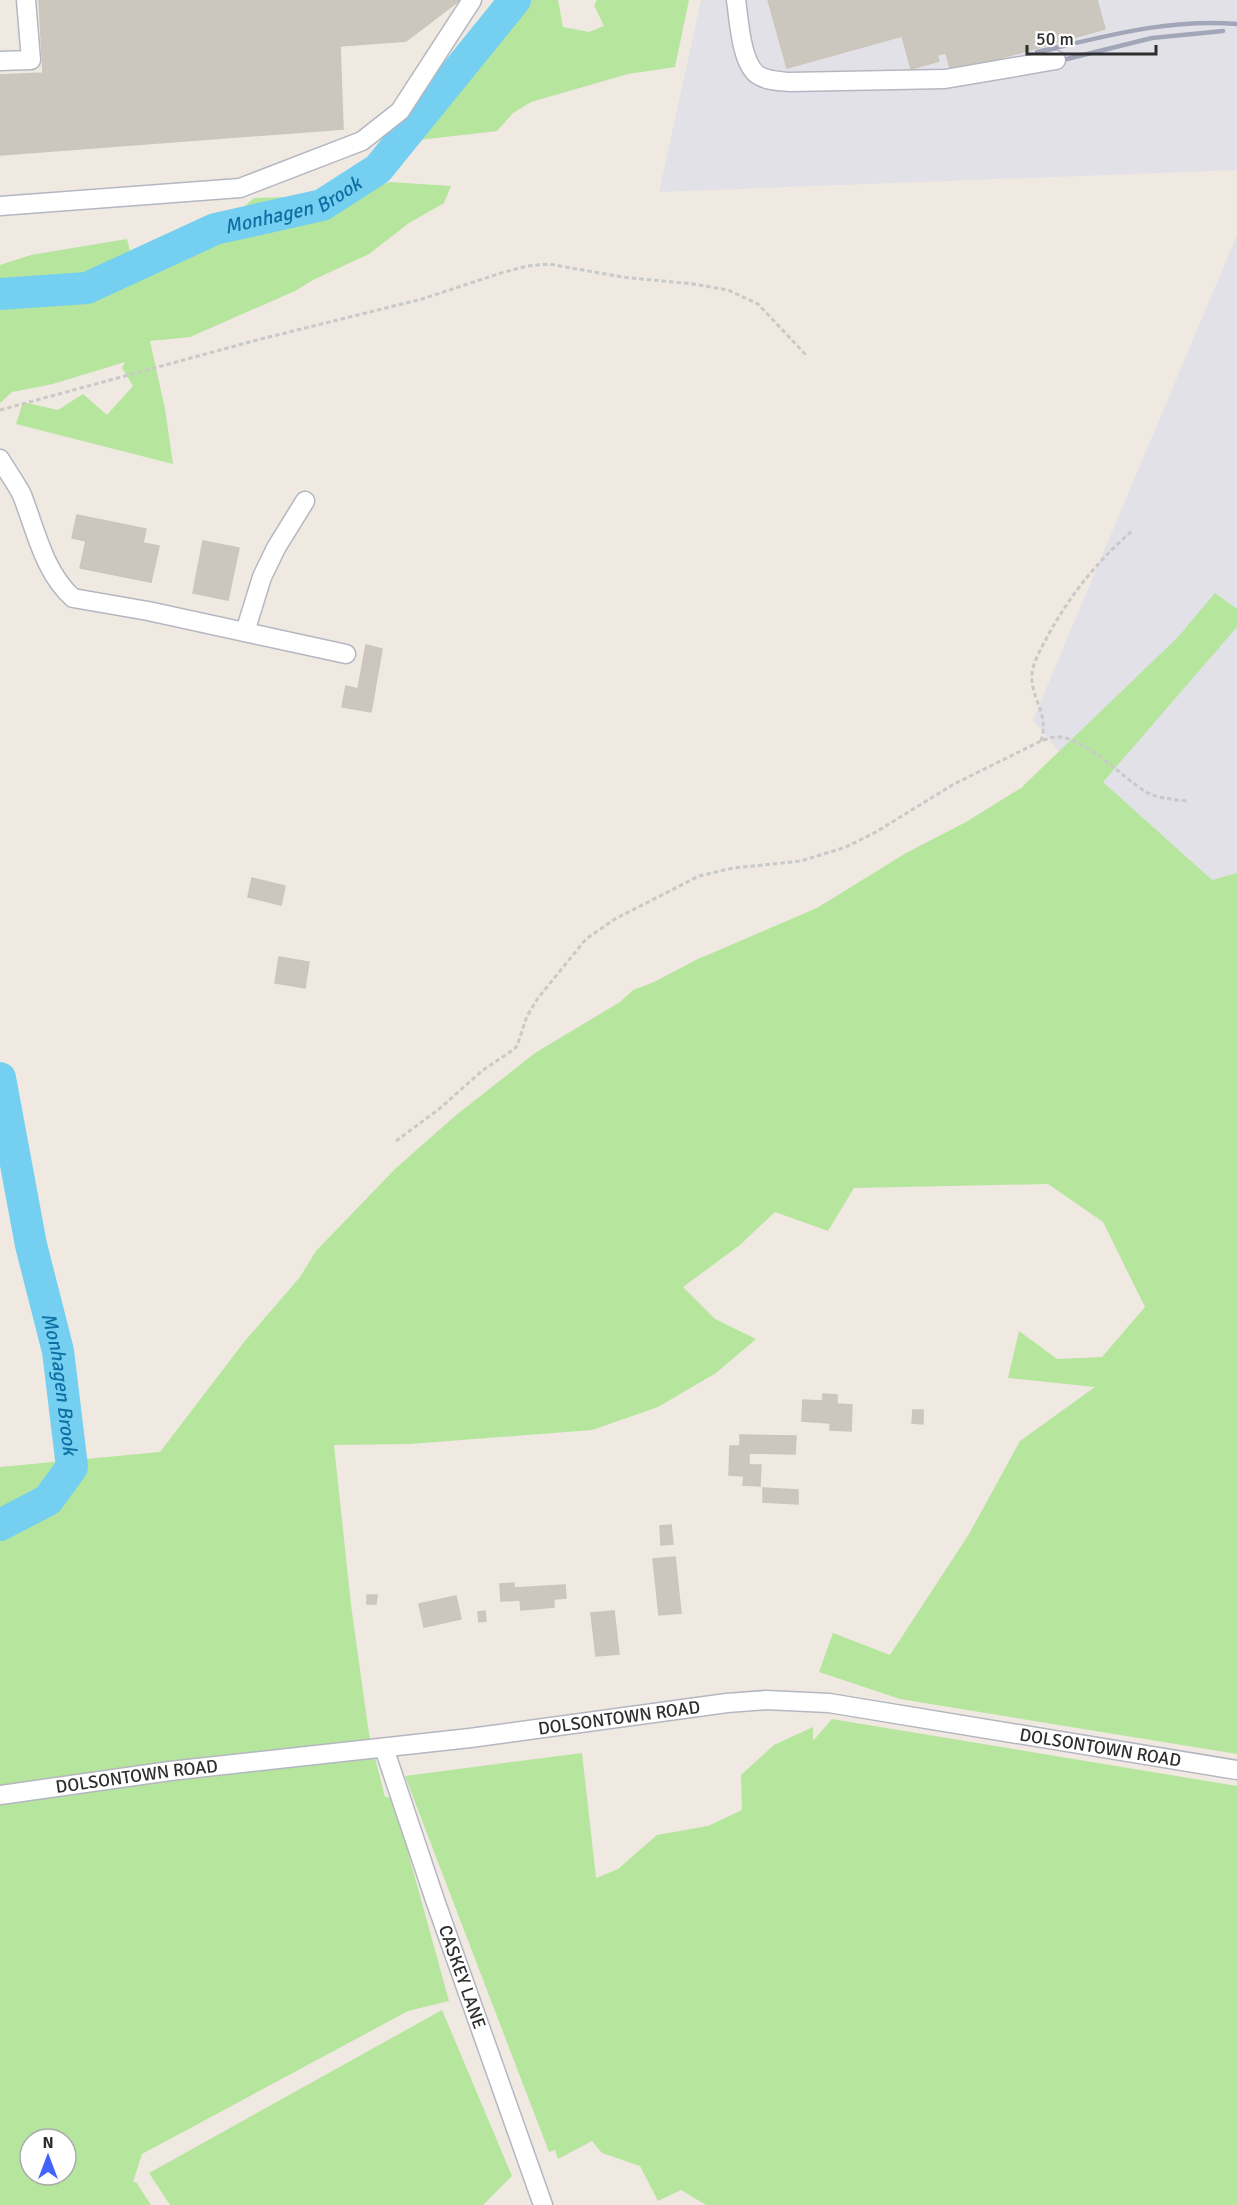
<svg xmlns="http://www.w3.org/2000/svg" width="1237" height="2205" viewBox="0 0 1237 2205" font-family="Signika,sans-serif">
<rect width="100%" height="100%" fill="#efe9e1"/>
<g fill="#e3e1e8">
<path d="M701,0H1237V170L659,192Z"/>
<path d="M1237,235V873L1186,889L1080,777L1033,720Z"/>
</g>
<g fill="#b6e59e" fill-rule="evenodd">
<path d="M509,0H558L563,27L589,32L604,26L594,5L597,0H689L675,67L628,74L531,102L513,113L497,131L410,141L416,96L452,75L498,20Z"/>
<path d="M390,182L451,186L444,203L409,223L369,254L313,280L295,291L190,337L150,341L165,409L173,464L16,424L23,402L58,410L83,394L107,415L133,386L122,368L125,362L53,384L12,392L0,403V265L31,255L127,239L135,271L167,261L233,216L254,198L350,195Z"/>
<path d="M1215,593L1237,609V627L1103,782L1212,880L1237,873V1754L900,1699L819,1672L833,1633L890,1655L969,1534L1020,1441L1095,1387L1008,1378L1019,1331L1057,1359L1102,1357L1145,1307L1103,1222L1048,1184L854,1188L828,1231L775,1212L740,1245L683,1287L715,1319L756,1339L716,1373L658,1407L592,1430L410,1444L334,1445L351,1605L369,1734L385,1797L393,1798L449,2001L408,2011L142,2154L133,2182H136L151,2205H0V1467L160,1452L244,1342L300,1277L316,1251L395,1169L455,1116L535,1053L620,1002L633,990L654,982L698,959L817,908L906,853L966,822L1021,788L1178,637ZM30,2139H66V2175H30Z"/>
<path d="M832,1719L1237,1786V2205H706L681,2190L658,2201L640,2166L602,2153L592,2141L558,2159L555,2150L549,2152L405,1776L582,1753L596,1878L618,1869L657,1835L708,1826L742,1810L741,1775L774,1745L813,1727V1741Z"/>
<path d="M442,2010L512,2176L483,2205H170L149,2173Z"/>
</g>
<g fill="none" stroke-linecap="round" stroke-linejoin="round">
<g stroke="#75cff0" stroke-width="32">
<path id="s1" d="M0,294L87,288L215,229L322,205L378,169L515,0"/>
<path id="s2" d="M0,1078L31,1245L58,1351L72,1467L48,1500L0,1525"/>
</g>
</g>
<g fill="#cbc7bf" stroke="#cbc5ba" stroke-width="1.5">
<path d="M39,0H460L406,41L340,46L343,129L0,155V75L43,73Z"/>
<path d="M768,0H1097L1105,29L951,72L946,53L937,55L939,61L911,69L902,36L787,68Z"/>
<path d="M77,515L146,529L143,543L159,546L151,582L80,568L86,541L72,538Z"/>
<path d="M203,541L239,548L228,600L193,593Z"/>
<path d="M366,645L382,649L371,712L342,707L346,686L358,689Z"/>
<path d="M252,878L285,886L281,905L248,897Z"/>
<path d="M279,957L309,962L305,988L275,983Z"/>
<path d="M823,1394L837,1395V1404L852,1405L851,1431L830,1430V1423L802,1421L803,1400L823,1401Z"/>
<path d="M913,1410H923V1424L912,1423Z"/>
<path d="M740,1435L796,1436L795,1454L749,1453V1465H761L760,1486L743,1485L744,1476L729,1475L730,1446H740Z"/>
<path d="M763,1488L798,1490V1504L763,1502Z"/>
<path d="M671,1525L673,1544L661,1545L660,1526Z"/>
<path d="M675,1557L681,1613L659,1615L653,1559Z"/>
<path d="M514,1583V1588L565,1585L566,1598L554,1599V1607L521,1610L520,1600L501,1601L500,1584Z"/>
<path d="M367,1595H377L376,1604H367Z"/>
<path d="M456,1596L461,1619L424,1627L419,1604Z"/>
<path d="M485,1611L486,1621L479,1622L478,1612Z"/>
<path d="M614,1611L619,1654L596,1656L591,1613Z"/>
</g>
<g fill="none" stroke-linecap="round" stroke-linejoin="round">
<defs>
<g id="minor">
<path d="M736,0C739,19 741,64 758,75C767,81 779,81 790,82L945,79L1056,60"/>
<path d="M0,61L31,60L26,0"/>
<path d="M0,206L240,188L362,141L400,111L472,0"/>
<path d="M0,459C7,471 16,483 22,495C36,531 44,572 73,598L148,611L346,654"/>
<path d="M245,632L262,577L276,548L305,501"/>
<path id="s3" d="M384,1748L435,1900L543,2205"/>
<path id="s4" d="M0,1795L170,1771L470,1738L727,1703L766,1700L829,1703L1237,1770"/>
</g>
</defs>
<use href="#minor" stroke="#b4b7c1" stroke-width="21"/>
<g stroke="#c9c9c9" stroke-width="3" stroke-dasharray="4.5 3" stroke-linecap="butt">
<path d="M0,410L257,340L422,299L501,273L527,266L549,264L622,277L693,284L728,290L758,304L806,355"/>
<path d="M1041,741C1050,713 1030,699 1032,674C1033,662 1041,649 1046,639C1068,598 1096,562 1132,531"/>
<path d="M396,1141L439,1109L483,1070L513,1050L517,1046L527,1016L538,998L586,939L615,919L699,876L733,868L801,861L846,847L876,832L954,784L1041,741C1045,740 1050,737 1054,737C1082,734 1123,778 1146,792C1159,799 1172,799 1187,801"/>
</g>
<use href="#minor" stroke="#fff" stroke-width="18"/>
<g stroke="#a3a6b8" stroke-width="4.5">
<path d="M1037,52C1103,37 1169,18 1237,24"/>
<path d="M1067,59L1152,38L1223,31"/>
</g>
</g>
<g text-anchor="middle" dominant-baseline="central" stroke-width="4.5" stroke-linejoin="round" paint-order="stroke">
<g font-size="18" fill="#2e2e2e" stroke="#fff">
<text stroke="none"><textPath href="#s4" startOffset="624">DOLSONTOWN ROAD</textPath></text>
<text stroke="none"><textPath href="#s4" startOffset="1110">DOLSONTOWN ROAD</textPath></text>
<text stroke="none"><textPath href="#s4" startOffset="138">DOLSONTOWN ROAD</textPath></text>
<text stroke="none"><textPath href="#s3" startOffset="242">CASKEY LANE</textPath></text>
</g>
<g font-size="20" font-style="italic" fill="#0d6fa3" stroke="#fff">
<text stroke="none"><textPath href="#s1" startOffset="310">Monhagen Brook</textPath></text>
<text stroke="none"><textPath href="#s2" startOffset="312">Monhagen Brook</textPath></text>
</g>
</g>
<g transform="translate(48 2157)"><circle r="28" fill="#ffffff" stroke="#ababab" stroke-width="1.5"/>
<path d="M0-4.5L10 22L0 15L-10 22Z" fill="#4264fb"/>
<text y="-9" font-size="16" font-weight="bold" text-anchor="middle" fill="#2e2e2e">N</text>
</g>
<path d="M1027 45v9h129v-9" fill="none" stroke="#2e2e2e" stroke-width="3"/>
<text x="1036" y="45" font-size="18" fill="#2e2e2e" stroke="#ffffff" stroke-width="4.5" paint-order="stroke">50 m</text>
</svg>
